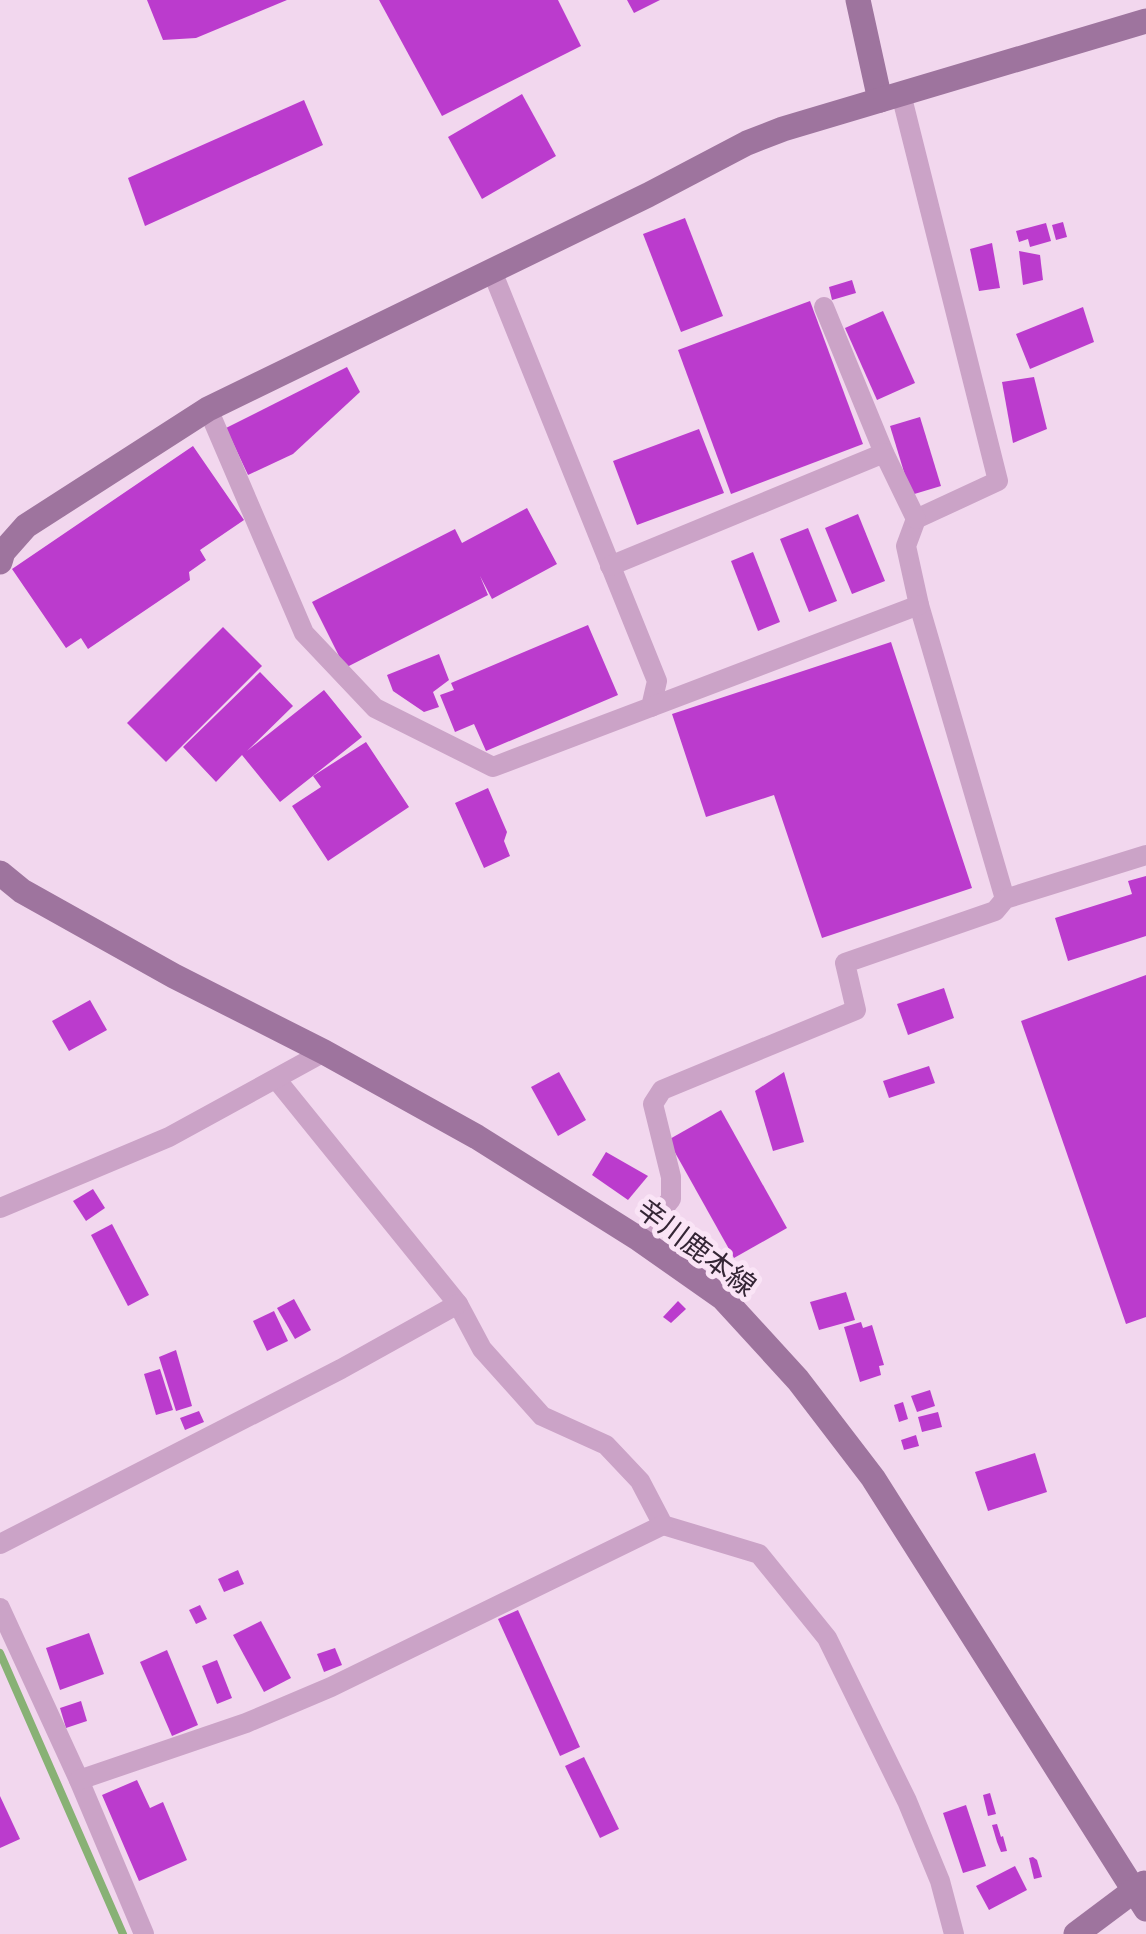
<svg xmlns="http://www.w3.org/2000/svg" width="1146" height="1934" viewBox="0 0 1146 1934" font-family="'Nunito Sans','Noto Sans JP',sans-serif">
<rect width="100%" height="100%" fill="#f2d7ee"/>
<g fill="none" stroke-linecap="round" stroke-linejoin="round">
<path stroke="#88b175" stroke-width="8" d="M0,1653L123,1934"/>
</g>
<g fill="#bb3bcd">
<path d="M147,0H287L196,38L163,40Z"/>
<path d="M379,0H558L581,46L442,116Z"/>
<path d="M627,0H660L634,13Z"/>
<path d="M522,94L556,156L482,199L448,137Z"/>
<path d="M304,100L323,145L145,226L128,178Z"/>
<path d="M685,218L723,316L681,332L643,234Z"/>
<path d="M1063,222L1067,237L1056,240L1052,225Z"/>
<path d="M1046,223L1051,241L1030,247L1028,239L1019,242L1016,231Z"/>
<path d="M992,243L1000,288L979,291L970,249Z"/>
<path d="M1019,251L1040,255L1043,280L1023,285Z"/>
<path d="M852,280L856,293L832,300L829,287Z"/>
<path d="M810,301L863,444L731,494L678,350Z"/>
<path d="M1083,307L1094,342L1030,369L1016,334Z"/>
<path d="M883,311L915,383L877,400L845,328Z"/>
<path d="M347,367L360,392L293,454L248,475L226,428Z"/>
<path d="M1034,377L1047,429L1013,443L1002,382Z"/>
<path d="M920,417L941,486L911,495L890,426Z"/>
<path d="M699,429L724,493L637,525L613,461Z"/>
<path d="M193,446L244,520L200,550L206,560L189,572L190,580L88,649L81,638L66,648L12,569Z"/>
<path d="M527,508L557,564L492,599L480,576L488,595L345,668L312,602L455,529L462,543Z"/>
<path d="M858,514L885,581L852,594L825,528Z"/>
<path d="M808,528L837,601L809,612L780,539Z"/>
<path d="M753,552L780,622L758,631L731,561Z"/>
<path d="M588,625L618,695L486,751L474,724L455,732L440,695L454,690L451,683Z"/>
<path d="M223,627L262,666L166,762L127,723Z"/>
<path d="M891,642L972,888L822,938L774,795L706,817L672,714Z"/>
<path d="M439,654L449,680L433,692L439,707L424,712L393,691L387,675Z"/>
<path d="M260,672L293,706L247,751L324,690L362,737L280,802L242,755L216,782L183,747Z"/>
<path d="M366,742L409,807L328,861L292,806L321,787L313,776Z"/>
<path d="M488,788L507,832L504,841L510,856L484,868L455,803Z"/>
<path d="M1146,876V936L1068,961L1055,918L1132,894L1128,881Z"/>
<path d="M1146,975V1317L1126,1324L1021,1021Z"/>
<path d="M944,988L954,1018L908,1035L897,1004Z"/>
<path d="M90,1000L107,1030L69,1051L52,1021Z"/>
<path d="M929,1066L935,1083L889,1098L883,1081Z"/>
<path d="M559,1072L586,1120L558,1136L531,1087Z"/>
<path d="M784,1072L804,1142L773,1151L755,1091Z"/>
<path d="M721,1110L787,1228L734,1258L668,1140Z"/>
<path d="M606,1152L648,1176L628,1200L592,1175Z"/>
<path d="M93,1189L105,1208L86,1221L73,1201Z"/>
<path d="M112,1224L149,1295L128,1306L91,1235Z"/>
<path d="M846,1292L855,1320L819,1330L810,1302Z"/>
<path d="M294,1299L311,1330L295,1339L277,1308Z"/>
<path d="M678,1301L686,1309L671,1323L663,1317Z"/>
<path d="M274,1311L288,1341L267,1351L253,1321Z"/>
<path d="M861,1322L863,1328L872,1325L884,1365L879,1366L881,1375L860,1382L844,1327Z"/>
<path d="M176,1350L192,1406L176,1411L159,1357Z"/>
<path d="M160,1369L173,1410L156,1415L144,1374Z"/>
<path d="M930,1390L935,1406L917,1412L911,1396Z"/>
<path d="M903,1402L908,1419L899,1422L894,1405Z"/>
<path d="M199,1411L204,1422L185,1430L180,1418Z"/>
<path d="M938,1412L942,1427L922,1432L918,1417Z"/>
<path d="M916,1435L919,1446L904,1450L901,1440Z"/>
<path d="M1035,1453L1047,1492L988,1511L975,1472Z"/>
<path d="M238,1570L244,1584L224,1592L218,1579Z"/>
<path d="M200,1605L207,1619L196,1624L189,1610Z"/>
<path d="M518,1610L580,1747L560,1756L498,1619Z"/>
<path d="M261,1621L291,1678L264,1692L233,1635Z"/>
<path d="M89,1633L104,1674L60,1690L46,1648Z"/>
<path d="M335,1648L342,1665L324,1672L317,1654Z"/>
<path d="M167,1650L198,1725L172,1736L140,1662Z"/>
<path d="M217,1660L232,1698L217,1704L202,1666Z"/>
<path d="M81,1701L87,1721L66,1728L60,1708Z"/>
<path d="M584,1757L619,1829L600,1838L565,1766Z"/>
<path d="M137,1780L150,1808L163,1802L187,1860L139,1881L102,1795Z"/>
<path d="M990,1793L996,1814L988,1816L983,1795Z"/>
<path d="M0,1796L20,1839L0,1848Z"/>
<path d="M966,1805L986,1866L963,1873L943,1813Z"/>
<path d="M997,1824L1001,1837L1003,1836L1007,1851L1001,1852L997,1842L992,1825Z"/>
<path d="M1033,1857L1037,1860L1042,1877L1034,1879L1029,1858Z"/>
<path d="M1015,1866L1027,1890L989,1910L976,1886Z"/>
</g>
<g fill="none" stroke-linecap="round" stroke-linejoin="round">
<g stroke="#cba3c7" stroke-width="20">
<path d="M901,94L998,481L916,519L906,546L919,605L1005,899"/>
<path d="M824,307L884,453"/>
<path d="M208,409L304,633L375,708L493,767L651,707L657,681L492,271"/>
<path d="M610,566L884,453L916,519"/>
<path d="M651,707L919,605"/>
<path d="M276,1079L458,1304L482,1349L542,1416L606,1445L640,1481L663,1525L759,1554L827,1638L907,1801L940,1881L954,1934"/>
<path d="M0,1208L169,1137L324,1052"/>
<path d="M639,1239L671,1199V1177L653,1104L662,1090L856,1010L845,963L995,911L1005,899L1146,855"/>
<path d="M0,1544L341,1369L458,1304"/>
<path d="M0,1608L79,1780L144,1934"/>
<path d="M79,1780L246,1723L331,1687L663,1525"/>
</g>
<g stroke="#9e749e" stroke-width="25">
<path d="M858,0L880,100"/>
<path d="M0,562L3,552L26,526L208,409L648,195L747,143L783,129L1146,21"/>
<path d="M0,873L22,891L174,976L324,1052L477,1137L639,1239L723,1298L798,1380L873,1478L1146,1909"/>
<path d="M1076,1934L1144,1883"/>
</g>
</g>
<g text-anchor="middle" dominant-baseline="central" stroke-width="10" stroke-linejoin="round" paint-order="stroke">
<g font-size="28" fill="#342535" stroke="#fae4f6">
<text transform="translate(696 1248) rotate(37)">辛川鹿本線</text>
</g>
</g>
</svg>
